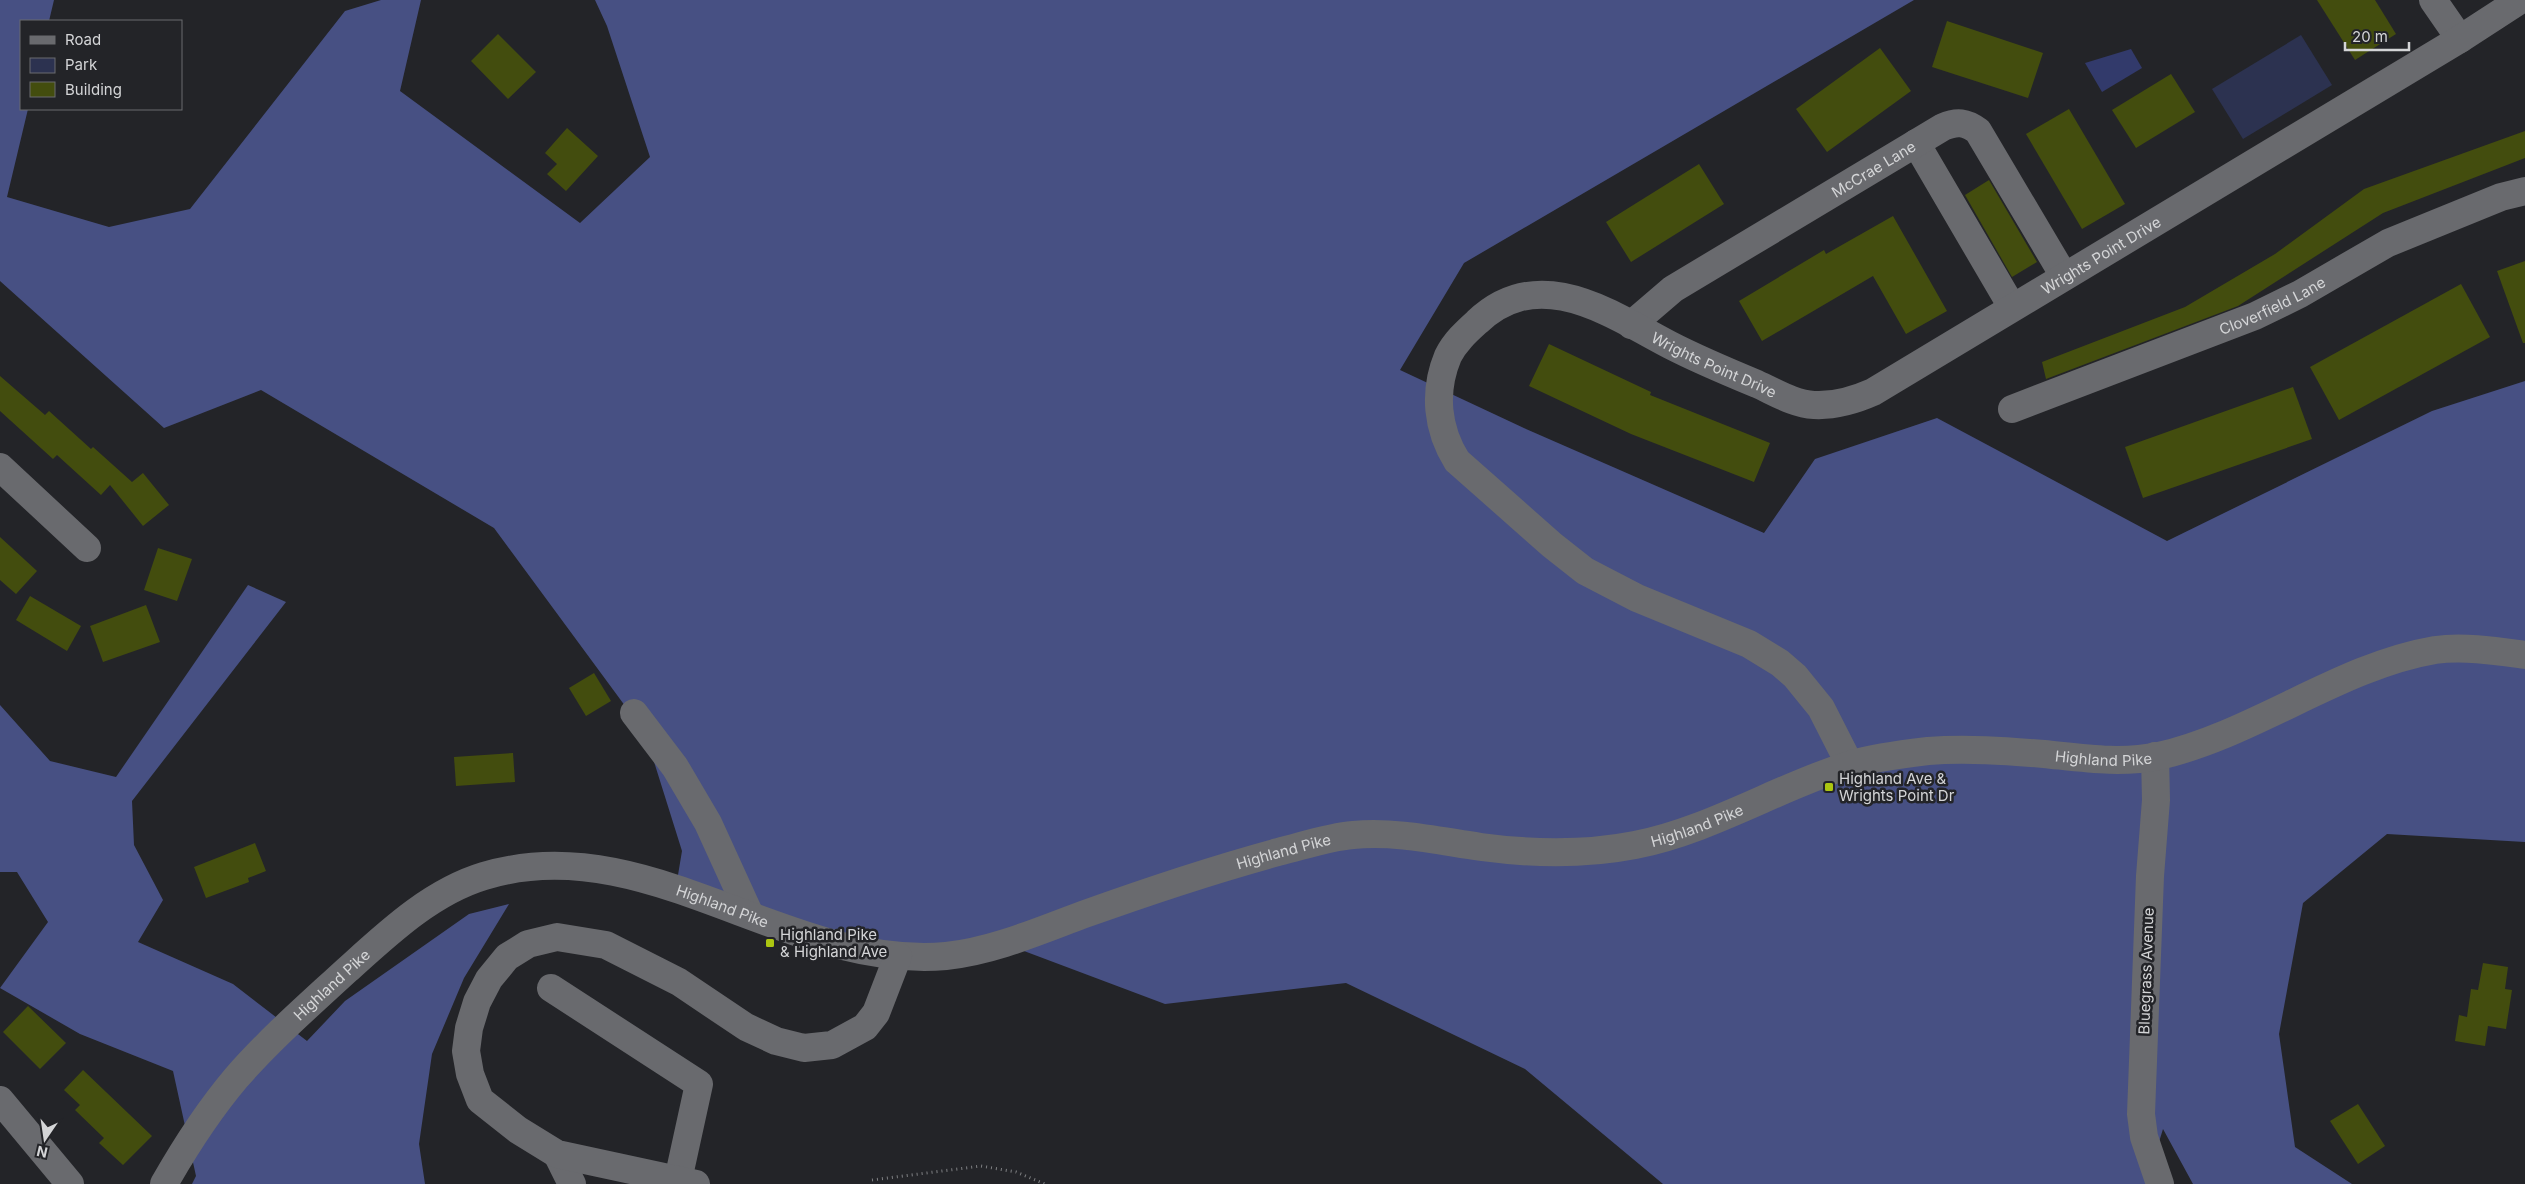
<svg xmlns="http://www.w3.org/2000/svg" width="2525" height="1184" viewBox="0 0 2525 1184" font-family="Inter,sans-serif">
<rect width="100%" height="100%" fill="#232428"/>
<path fill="#2c3250" d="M2301,35L2332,85L2243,139L2212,89Z"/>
<g fill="#475083">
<path d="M0,0H54L49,21H21V109H28L7,197L109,227L190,209L345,11L381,0H421L400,91L580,223L650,157L607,26L595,0H1914L1464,263L1400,370L1526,429L1764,533L1815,459L1937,418L2167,541L2432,411L2525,381V842L2387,834L2303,903L2279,1034L2295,1147L2352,1184H2193L2163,1129L2146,1184H1663L1525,1069L1346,983L1165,1004L1003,943L898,956L676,887L682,851L645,733L494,528L261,390L164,428L0,281Z"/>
<path d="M248,585L286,602L132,801L134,845L163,900L138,942L233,984L307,1041L345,1001L469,914L509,904L464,978L432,1054L419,1144L425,1184H192L196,1176L173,1071L80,1034L0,988L48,922L17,872H0V705L50,761L116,777Z"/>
</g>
<path fill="#323a6b" d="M2131,49L2142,68L2102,92L2085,63Z"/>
<g fill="#434d0e">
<path d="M2317,0H2375L2396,34L2355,60Z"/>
<path d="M1947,21L2043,53L2028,98L1932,67Z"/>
<path d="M498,34L536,72L508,99L471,61Z"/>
<path d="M1880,48L1911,91L1827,152L1796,109Z"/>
<path d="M2171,74L2195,112L2136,148L2112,110Z"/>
<path d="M2069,109L2125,204L2082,229L2026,134Z"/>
<path d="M567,128L598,156L566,191L547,174L557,164L545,153Z"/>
<path d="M2525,131V158L2383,213L2238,306L2046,379L2042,362L2185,307L2275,254L2364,189Z"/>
<path d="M1699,164L1724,204L1631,262L1606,222Z"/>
<path d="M1989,180L2037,262L2012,277L1965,195Z"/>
<path d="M1893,216L1947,311L1906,334L1873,276L1762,341L1739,301L1824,250L1826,254Z"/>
<path d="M2525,261V343H2523L2497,271Z"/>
<path d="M2461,284L2490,337L2339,420L2310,367Z"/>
<path d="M1549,344L1651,392L1650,395L1770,443L1754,482L1631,434L1529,386Z"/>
<path d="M0,376L45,415L49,411L91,449L93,447L132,482L143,473L169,505L143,526L110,485L101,495L57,455L53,459L0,411Z"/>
<path d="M2293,387L2312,439L2143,498L2125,447Z"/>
<path d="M0,537L37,571L16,594L0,580Z"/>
<path d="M158,548L192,559L177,601L144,590Z"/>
<path d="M30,596L81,626L67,651L16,620Z"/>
<path d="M146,605L160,642L103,662L90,626Z"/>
<path d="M594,673L611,701L586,716L569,688Z"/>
<path d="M513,753L515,782L456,786L454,757Z"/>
<path d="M255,843L266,871L248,878L249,882L206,898L194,867Z"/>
<path d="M2483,963L2508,967L2505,989L2512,990L2506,1029L2488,1026L2485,1046L2455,1041L2459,1015L2467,1017L2471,989L2478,990Z"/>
<path d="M28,1006L66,1043L40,1069L3,1032Z"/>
<path d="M83,1070L152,1136L123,1165L99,1143L104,1138L75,1110L80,1105L64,1090Z"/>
<path d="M2358,1104L2385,1146L2358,1164L2330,1121Z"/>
</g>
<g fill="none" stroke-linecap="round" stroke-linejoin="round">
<path stroke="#7f8083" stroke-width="3" stroke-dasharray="1 4" stroke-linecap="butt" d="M872,1180L981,1166L1016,1172L1045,1184"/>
<g stroke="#696a6e" stroke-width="28">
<path d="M2433,0L2460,39"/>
<path d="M1916,143L2012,307"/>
<path id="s1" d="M1631,325L1673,289L1943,127C1957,121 1966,122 1978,131L2064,276"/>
<path id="s2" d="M2012,409L2255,316L2300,294L2388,243L2501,197L2525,191"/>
<path d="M0,467L87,548"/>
<path d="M634,713L675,767L708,823L750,915"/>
<path d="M2155,756L2156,800L2150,876L2141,1114L2144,1137L2160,1184"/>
<path id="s3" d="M1850,765L1821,708L1795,676L1780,663L1749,644L1637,598L1585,571L1552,545L1457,461C1437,429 1433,392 1448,356C1455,342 1466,332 1477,322C1539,263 1609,313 1670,345C1699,360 1728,372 1757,384C1775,392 1794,404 1814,405C1833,406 1855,400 1873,392L2460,39L2520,0"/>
<path d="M551,988L699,1084L678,1180"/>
<path d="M0,1100L70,1184"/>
<path d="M557,1154L572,1184"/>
<path id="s4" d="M164,1184C185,1147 209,1110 236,1078C270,1039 309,1005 347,970C388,933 431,892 484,876C646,827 786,970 946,956C993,951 1039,931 1082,915C1146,892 1212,870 1278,852C1303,846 1328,837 1353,835C1397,831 1439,841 1481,847C1533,854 1584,855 1635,845C1711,830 1778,787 1852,764C1877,757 1903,754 1928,751C1966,748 2006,751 2044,754C2083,758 2120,764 2159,756C2255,734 2340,666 2435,650C2464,646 2496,651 2525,655"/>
<path d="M696,1184L557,1154L518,1130L480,1100L470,1074L466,1051L469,1028L477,1002L489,979L507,957L528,944L557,937L606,945L679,982L746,1027L776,1041L804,1048L832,1045L865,1027L876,1013L898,956"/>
</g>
</g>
<g fill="#acc611" stroke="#232428" stroke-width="2">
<rect x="1824" y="782" width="10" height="10" rx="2.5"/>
<rect x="765" y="938" width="10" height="10" rx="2.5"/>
</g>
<g text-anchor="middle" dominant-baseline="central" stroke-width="5" stroke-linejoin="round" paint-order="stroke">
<g font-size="15" fill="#d4d5d7" stroke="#232428">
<text stroke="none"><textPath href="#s1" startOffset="289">McCrae Lane</textPath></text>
<text stroke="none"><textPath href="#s3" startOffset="1359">Wrights Point Drive</textPath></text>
<text stroke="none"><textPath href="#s2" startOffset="280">Cloverfield Lane</textPath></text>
<text stroke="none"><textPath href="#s3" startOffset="924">Wrights Point Drive</textPath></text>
<text stroke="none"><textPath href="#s4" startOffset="2121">Highland Pike</textPath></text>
<text stroke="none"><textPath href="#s4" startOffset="1701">Highland Pike</textPath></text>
<text stroke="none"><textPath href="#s4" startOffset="1281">Highland Pike</textPath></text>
<text stroke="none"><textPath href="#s4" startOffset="696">Highland Pike</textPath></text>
<text transform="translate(2146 971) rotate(-88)">Bluegrass Avenue</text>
<text stroke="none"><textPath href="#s4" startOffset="262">Highland Pike</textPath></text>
</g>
<g font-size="15" fill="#d4d5d7" stroke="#232428" text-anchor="start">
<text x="1839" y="778">Highland Ave &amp;<tspan x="1839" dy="17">Wrights Point Dr</tspan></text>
<text x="780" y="934">Highland Pike<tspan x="780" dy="17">&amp; Highland Ave</tspan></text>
</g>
</g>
<rect x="20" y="20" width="162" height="90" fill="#232428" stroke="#6a6b6e"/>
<rect x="30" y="36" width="25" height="8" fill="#696a6e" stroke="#6a6b6e"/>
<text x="65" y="45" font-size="15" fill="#d4d5d7">Road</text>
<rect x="30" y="58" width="25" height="15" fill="#2c3250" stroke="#6a6b6e"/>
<text x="65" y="70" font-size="15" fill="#d4d5d7">Park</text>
<rect x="30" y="82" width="25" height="15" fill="#434d0e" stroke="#6a6b6e"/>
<text x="65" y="95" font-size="15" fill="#d4d5d7">Building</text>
<g transform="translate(45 1139) rotate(193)" stroke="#232428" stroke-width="4" paint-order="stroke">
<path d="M0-4L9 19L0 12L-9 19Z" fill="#d4d5d7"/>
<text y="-8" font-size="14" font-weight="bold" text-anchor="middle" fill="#d4d5d7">N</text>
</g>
<path d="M2345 42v8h64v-8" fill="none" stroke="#d4d5d7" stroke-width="2.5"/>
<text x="2352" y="42" font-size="15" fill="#d4d5d7" stroke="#232428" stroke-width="4" paint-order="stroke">20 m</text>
</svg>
